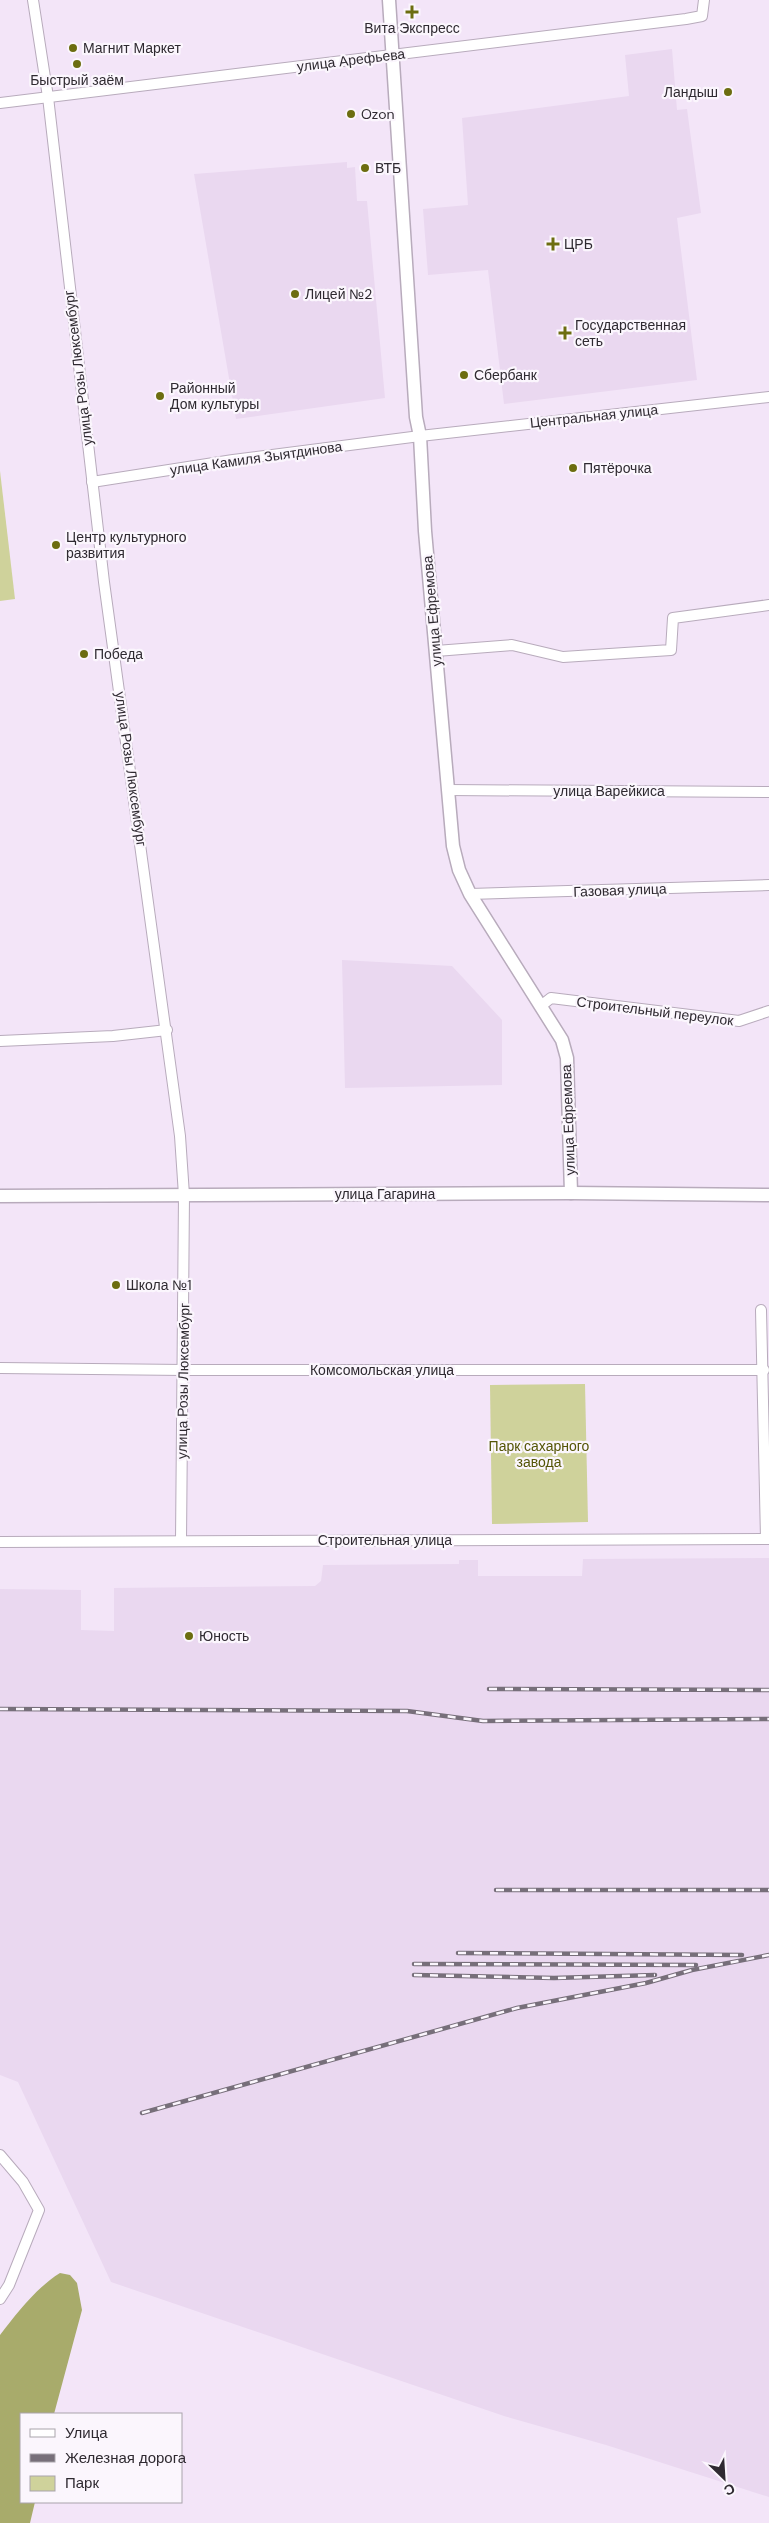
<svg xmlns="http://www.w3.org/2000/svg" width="769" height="2523" viewBox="0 0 769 2523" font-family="'DM Sans',sans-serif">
<rect width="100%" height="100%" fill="#f3e5f8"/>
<g fill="#ead8f0">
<path d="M672,49L677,110L687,109L701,213L677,218L697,380L504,404L488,270L428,275L423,209L468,205L462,118L629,96L625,55Z"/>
<path d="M347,162V168L355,167L357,201H367L385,398L236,419L194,174Z"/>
<path d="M342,960L452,966L502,1020V1085L345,1088Z"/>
<path d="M769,1558V2497L606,2445L504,2416L111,2282L18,2082L0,2075V1589L81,1590V1630L114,1631V1588L315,1586L321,1581L323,1565L459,1564V1560H478V1576H582L583,1559Z"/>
</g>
<g fill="#cfd29b">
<path d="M0,471L15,599L0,601Z"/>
<path d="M585,1384L588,1522L492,1524L490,1385Z"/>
</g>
<path fill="#a8ab6b" d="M60,2273L70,2275L77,2283L82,2310L54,2414H21V2502H35L30,2523H0V2335C17,2313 36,2288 60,2273Z"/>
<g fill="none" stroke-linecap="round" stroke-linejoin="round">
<defs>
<g id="minor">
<path d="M33,0L48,97L104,582L180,1136L184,1195L181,1541"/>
<path d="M0,103L686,19L702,16L704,0"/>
<path d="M92,482L233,460L420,436L769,397"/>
<path d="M436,651L512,645L563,657L671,650L673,618L769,605"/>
<path d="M448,790L769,792"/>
<path d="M470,894L769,885"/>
<path d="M542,1005L551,998L739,1021L769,1011"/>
<path d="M0,1041L113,1036L167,1030"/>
<path d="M761,1310L766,1539"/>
<path d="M0,1368L184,1370H764"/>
<path d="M0,1542L769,1539"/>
<path d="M0,2155L23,2182L39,2210L9,2285L0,2299"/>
</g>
<g id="tertiary">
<path d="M389,0L416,417L420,436L425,531L453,846L459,870L470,894L562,1040L567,1058L571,1193"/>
<path d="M0,1196L571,1193L769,1195"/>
</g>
</defs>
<use href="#minor" stroke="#b8abbc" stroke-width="12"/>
<use href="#tertiary" stroke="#b8abbc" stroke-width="15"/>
<use href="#minor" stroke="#fff" stroke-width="10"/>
<use href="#tertiary" stroke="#fff" stroke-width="12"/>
<defs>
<g id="rail">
<path d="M489,1689L769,1690"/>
<path d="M0,1709L407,1711L483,1721L769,1719"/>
<path d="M496,1890H769"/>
<path d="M458,1953L742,1955"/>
<path d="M414,1964L696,1965"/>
<path d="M414,1975L554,1978L655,1975"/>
<path d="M142,2113L517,2008L646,1983L692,1970L769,1955"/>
</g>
</defs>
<use href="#rail" stroke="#776f7a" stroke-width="4.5"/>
<use href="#rail" stroke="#fbf6fd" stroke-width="2.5" stroke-dasharray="8" stroke-linecap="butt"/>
</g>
<g fill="#6c6d10" stroke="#fbf6fd" stroke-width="2">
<path d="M409.5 4.5h5v5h5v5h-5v5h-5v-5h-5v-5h5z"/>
<circle cx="73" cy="48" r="5"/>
<circle cx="77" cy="64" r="5"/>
<circle cx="728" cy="92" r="5"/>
<circle cx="351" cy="114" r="5"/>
<circle cx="365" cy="168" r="5"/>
<path d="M550.5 236.5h5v5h5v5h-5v5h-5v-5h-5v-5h5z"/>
<circle cx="295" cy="294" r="5"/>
<path d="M562.5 325.5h5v5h5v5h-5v5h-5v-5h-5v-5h5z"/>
<circle cx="464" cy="375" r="5"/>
<circle cx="160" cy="396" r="5"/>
<circle cx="573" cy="468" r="5"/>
<circle cx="56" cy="545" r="5"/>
<circle cx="84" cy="654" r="5"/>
<circle cx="116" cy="1285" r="5"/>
<circle cx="189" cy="1636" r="5"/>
</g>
<g text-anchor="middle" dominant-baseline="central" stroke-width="4.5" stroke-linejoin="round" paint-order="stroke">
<g font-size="14" fill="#2f2a31" stroke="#fbf6fd" text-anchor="start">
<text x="412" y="28" text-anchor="middle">Вита Экспресс</text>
<text x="83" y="48">Магнит Маркет</text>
<text x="77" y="80" text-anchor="middle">Быстрый заём</text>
<text x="718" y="92" text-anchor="end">Ландыш</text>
<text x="361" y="114">Ozon</text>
<text x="375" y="168">ВТБ</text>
<text x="564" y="244">ЦРБ</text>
<text x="305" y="294">Лицей №2</text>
<text x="575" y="325">Государственная<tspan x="575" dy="16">сеть</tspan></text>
<text x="474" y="375">Сбербанк</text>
<text x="170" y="388">Районный<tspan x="170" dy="16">Дом культуры</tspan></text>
<text x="583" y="468">Пятёрочка</text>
<text x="66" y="537">Центр культурного<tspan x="66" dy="16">развития</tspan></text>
<text x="94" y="654">Победа</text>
<text x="126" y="1285">Школа №1</text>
<text x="199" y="1636">Юность</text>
</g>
<g font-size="14" fill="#2f2a31" stroke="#fbf6fd">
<text transform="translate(351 60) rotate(-7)">улица Арефьева</text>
<text transform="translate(78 368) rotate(-97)">улица Розы Люксембург</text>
<text transform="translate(594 416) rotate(-6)">Центральная улица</text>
<text transform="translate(256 458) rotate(-8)">улица Камиля Зыятдинова</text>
<text transform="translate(432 611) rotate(-95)">улица Ефремова</text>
<text transform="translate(131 769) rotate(82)">улица Розы Люксембург</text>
<text x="609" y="791">улица Варейкиса</text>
<text transform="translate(620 890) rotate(-2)">Газовая улица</text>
<text transform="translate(655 1011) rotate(7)">Строительный переулок</text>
<text transform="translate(568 1120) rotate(-92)">улица Ефремова</text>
<text x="385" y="1194">улица Гагарина</text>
<text x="382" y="1370">Комсомольская улица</text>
<text transform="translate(183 1381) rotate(-89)">улица Розы Люксембург</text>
<text x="385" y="1540">Строительная улица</text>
</g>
<g font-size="14" fill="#545506" stroke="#fbf6fd">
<text x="539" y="1446">Парк сахарного<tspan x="539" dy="16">завода</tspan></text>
</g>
</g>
<rect x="20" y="2413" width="162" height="90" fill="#fbf6fd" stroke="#a9a4ab"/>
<rect x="30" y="2429" width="25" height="8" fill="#ffffff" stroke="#a9a4ab"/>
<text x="65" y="2438" font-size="15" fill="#2f2a31">Улица</text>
<rect x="30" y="2454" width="25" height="8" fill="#776f7a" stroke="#a9a4ab"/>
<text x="65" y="2463" font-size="15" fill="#2f2a31">Железная дорога</text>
<rect x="30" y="2476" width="25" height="15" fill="#cfd29b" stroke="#a9a4ab"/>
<text x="65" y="2488" font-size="15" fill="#2f2a31">Парк</text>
<g transform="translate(724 2478) rotate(155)" stroke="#fbf6fd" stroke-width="4" paint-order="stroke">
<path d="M0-4L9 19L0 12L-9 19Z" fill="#2f2a31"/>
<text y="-8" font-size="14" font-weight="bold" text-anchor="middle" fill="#2f2a31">С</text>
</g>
</svg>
